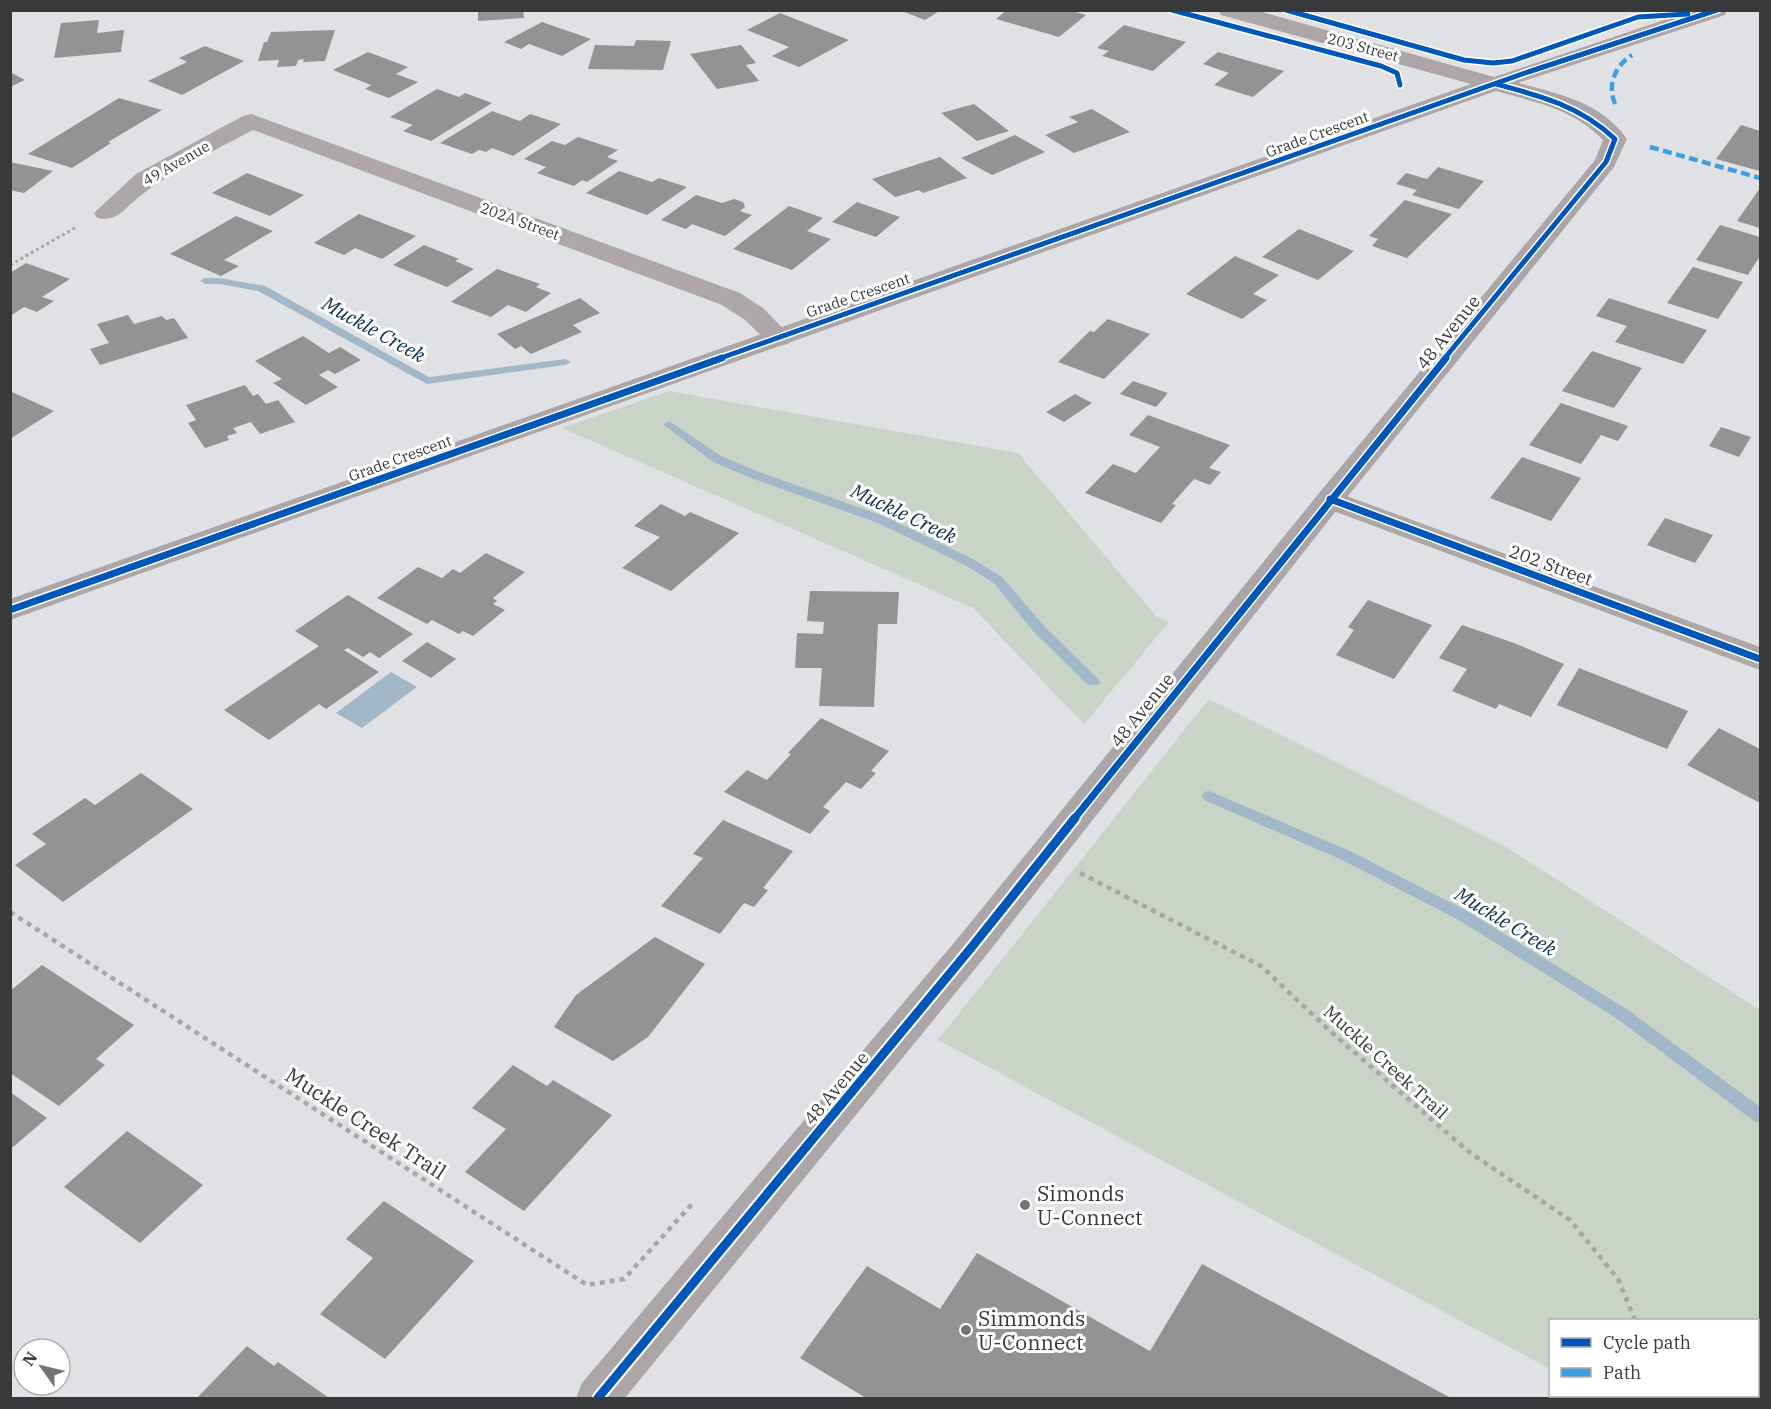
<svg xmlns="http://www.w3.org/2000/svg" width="1771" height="1409" viewBox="0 0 1771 1409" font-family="'IBM Plex Serif',serif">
<rect width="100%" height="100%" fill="#e0e1e4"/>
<g fill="#c9d3c6">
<path d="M669,391L1018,453L1156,616L1169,622L1084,724L973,608L562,428Z"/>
<path d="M1209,699L1506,847L1760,1010V1398H1576L1574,1396H1758V1320H1550V1369L938,1040Z"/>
</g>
<path fill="#a2b8c9" d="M391,672L417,687L362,728L336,713Z"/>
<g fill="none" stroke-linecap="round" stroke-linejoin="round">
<g fill="#a2b8c9" fill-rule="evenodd">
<path d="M220,278L265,286L429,377L565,359L571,362L565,365L427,384L258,291L220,284H205L200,281L205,278Z"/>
<path d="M669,421L721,456L759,472L886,517L973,559L1002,577L1044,626L1098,679L1100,682L1098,685H1088L1034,632L994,583L965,565L878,523L751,478L713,462L665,426L663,424Z"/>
<path d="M1209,791L1350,851L1467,911L1628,1010L1760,1107V1123L1754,1121L1616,1018L1457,919L1340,859L1204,800L1202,796L1204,792Z"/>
</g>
</g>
<g fill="#939393">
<path d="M478,10H523L524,18L478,21Z"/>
<path d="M899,10H941L925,20Z"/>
<path d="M1007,10H1069L1086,15L1059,37L996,19Z"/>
<path d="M780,13L849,40L799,67L772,56L789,47L747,30Z"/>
<path d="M99,20L97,33L124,30L121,52L54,58L61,23Z"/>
<path d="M542,22L591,39L562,56L529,44L521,49L504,42Z"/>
<path d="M1124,25L1186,42L1153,71L1102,56L1109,51L1097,48Z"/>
<path d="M335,30L325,61L303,62L304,59L298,60L296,66L277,67L279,60L258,61L264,42H267L271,32Z"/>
<path d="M636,40L671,41L663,70L588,69L595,45L634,46Z"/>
<path d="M741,45L756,63L746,65L759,81L717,89L690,54Z"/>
<path d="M205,46L244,61L182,95L148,81L187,62L179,58Z"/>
<path d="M368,52L408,67L396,74L418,82L389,98L365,89L371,85L333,70Z"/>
<path d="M1218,52L1284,71L1253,97L1214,85L1229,73L1203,64Z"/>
<path d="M10,72L25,80L10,87Z"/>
<path d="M437,89L459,97L465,93L492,103L431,141L403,131L413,125L390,117Z"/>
<path d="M119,98L162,110L108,142L111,143L72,168L28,154Z"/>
<path d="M974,104L1009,131L977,141L941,113Z"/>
<path d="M1092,109L1130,132L1074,153L1045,135L1078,122L1069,117Z"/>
<path d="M492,111L520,121L530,114L561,124L513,156L492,148L486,152L479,150L472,154L440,143Z"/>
<path d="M1741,125L1760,131V171L1716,159Z"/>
<path d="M1015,135L1045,152L992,175L961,158Z"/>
<path d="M578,137L618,150L607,157L618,161L587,182L582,180L574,186L537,173L546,167L524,159L552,141L565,145Z"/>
<path d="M940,157L967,178L923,193L919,190L895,197L872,179Z"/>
<path d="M10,162L53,171L24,193L10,190Z"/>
<path d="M1438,167L1484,181L1459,209L1412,195L1417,190L1396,184L1406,173L1427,179Z"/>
<path d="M619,171L652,182L659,178L687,187L647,215L586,193Z"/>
<path d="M247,173L304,195L270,216L212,193Z"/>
<path d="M1760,188V228L1737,221Z"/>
<path d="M696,195L722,203L734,199L743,202L745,207L740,211L752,215L725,236L692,224L686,229L661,220Z"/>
<path d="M1405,200L1452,214L1407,258L1372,246L1378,239L1369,236Z"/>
<path d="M857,202L900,217L876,237L832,222Z"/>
<path d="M789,206L823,218L807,231L831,239L792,270L733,249Z"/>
<path d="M359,214L416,236L382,259L355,248L344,255L314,243Z"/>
<path d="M236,216L273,231L224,260L239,266L221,276L170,254Z"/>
<path d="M1720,225L1760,237V256L1748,275L1696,260Z"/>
<path d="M1299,229L1354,251L1318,280L1262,257Z"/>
<path d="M424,245L459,259L455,261L474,269L447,287L393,265Z"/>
<path d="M1235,256L1279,275L1253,294L1267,300L1242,319L1186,294Z"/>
<path d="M26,263L70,279L42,297L54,301L37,312L24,307L10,316V273Z"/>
<path d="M1693,267L1743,282L1718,319L1667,303Z"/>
<path d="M497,269L540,284L536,287L551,293L526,312L508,305L491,317L451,302Z"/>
<path d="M580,298L600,313L573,325L582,332L531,354L521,346L515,349L497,334Z"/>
<path d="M1609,298L1707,330L1683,364L1615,342L1627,326L1596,316Z"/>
<path d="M128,315L134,324L162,316L166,320L174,318L188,338L100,365L90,349L109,343L97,324Z"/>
<path d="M1108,319L1150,334L1104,379L1058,362L1090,331L1094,332Z"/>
<path d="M303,336L329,353L340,347L361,360L335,374L328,370L319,375L338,387L306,405L273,383L282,379L255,361Z"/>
<path d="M1592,351L1642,368L1614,408L1562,391Z"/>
<path d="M1133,381L1168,393L1156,407L1120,394Z"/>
<path d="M245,385L253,396L258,394L266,404L278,400L295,422L260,434L251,422L233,428L237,433L227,436L229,440L205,448L188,423L196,420L186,405Z"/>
<path d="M12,392L54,411L10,439V393Z"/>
<path d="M1075,394L1092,403L1064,422L1046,412Z"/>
<path d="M1561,403L1628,426L1618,441L1601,435L1581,464L1529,445Z"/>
<path d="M1148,415L1230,445L1209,468L1221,472L1210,485L1194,479L1172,504L1176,505L1161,523L1085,493L1113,464L1136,473L1160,447L1129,435Z"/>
<path d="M1721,427L1751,437L1739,457L1709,446Z"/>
<path d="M1522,457L1581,478L1551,521L1490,498Z"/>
<path d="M661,504L685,516L690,512L739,533L671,591L622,568L660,537L634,526Z"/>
<path d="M1665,518L1713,535L1695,563L1647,545Z"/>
<path d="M486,553L525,572L493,598L497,601L493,604L505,610L473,636L463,631L459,634L432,620L427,624L377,598L418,567L442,578L453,569L460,573Z"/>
<path d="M810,591L899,592L897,624H878L874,707L819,706L822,668H795L797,633L823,634L824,622L807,621Z"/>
<path d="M348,595L413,634L379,658L370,652L363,657L348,648L344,650L379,672L326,709L319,704L269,740L224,710L319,646L295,631Z"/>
<path d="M1368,600L1432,625L1394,679L1336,655L1354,630L1348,627Z"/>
<path d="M1462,625L1514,643L1564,664L1531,717L1499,704L1496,709L1452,691L1467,669L1439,658Z"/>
<path d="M427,642L456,659L431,678L402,661Z"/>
<path d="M1579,668L1688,711L1667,749L1557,705Z"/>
<path d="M821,718L889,751L871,771L876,773L861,789L846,782L823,807L830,811L810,834L724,792L747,770L767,780L791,754L788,753Z"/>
<path d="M1719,728L1760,749V803L1687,765Z"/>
<path d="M141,773L193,809L63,902L15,865L46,844L32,834L85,798L95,805Z"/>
<path d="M723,820L793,851L763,888L768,890L754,907L744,903L720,934L661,906L703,858L693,854Z"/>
<path d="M655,937L705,964L648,1037L613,1061L554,1027L576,995Z"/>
<path d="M42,965L134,1025L96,1059L105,1065L59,1106L10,1073V991Z"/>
<path d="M513,1065L547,1086L553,1080L612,1115L524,1211L465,1172L506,1129L472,1108Z"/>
<path d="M10,1092L47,1118L13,1147L10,1145Z"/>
<path d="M127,1131L203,1185L140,1243L64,1187Z"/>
<path d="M384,1201L474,1261L385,1359L320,1314L373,1258L346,1239Z"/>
<path d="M977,1253L1150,1351L1202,1264L1451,1398H866L800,1358L867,1266L940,1309Z"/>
<path d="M247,1346L274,1366L278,1362L329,1398H197Z"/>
</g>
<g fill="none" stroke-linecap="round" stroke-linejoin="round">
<path stroke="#a8a6a6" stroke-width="3" stroke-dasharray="3 3" stroke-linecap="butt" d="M10,265L75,228"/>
<g stroke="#a8a6a6" stroke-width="4.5" stroke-dasharray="5 5" stroke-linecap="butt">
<path d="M1080,873L1261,966L1331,1032L1469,1152L1570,1220L1618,1279L1635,1320"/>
<path d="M10,912L587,1285L624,1279L693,1203"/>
<path d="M1681,1396L1683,1398"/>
</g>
<g fill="#ada7a8" fill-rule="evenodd">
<path d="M251,114L740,293L763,308L792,338L788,344L779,346L770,344L745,320L722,305L253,130C212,152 168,172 133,202C121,213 114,222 97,218L94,213L136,174L243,116Z"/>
<path d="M1330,490L1760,647V670L1320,506L1315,499L1320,492Z"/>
</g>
<path fill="#aca6a8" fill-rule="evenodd" d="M1219,10H1255L1494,77L1694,10H1727L1725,15L1518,83C1559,94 1601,102 1627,139L1614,167L1340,506L984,958L625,1398H576L582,1383L958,938L1320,492L1595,160L1603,140C1574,109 1535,102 1496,91L10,620V599L1471,84L1221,15Z"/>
<g stroke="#3e9ee2" stroke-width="4.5" stroke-dasharray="9 4.5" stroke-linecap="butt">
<path d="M1615,104C1607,84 1615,66 1632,55"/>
<path d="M1650,147L1760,178"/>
</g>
<defs>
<g id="cycleway-far2">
<path d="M1172,10L1381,66L1397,73L1400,85"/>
<path d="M1286,10L1464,60L1493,63L1512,61L1638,17L1688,14"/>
<path d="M718,359L1528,72L1717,10"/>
<path d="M1444,359L1606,162L1615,139C1580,106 1541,96 1496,84"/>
</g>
<g id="cycleway-far1">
<path d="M1330,499L1760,659"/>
<path d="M10,610L722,358"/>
<path d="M1074,819L1446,358"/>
</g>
<path id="cycleway" d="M598,1398L971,948L1075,818"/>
</defs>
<use href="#cycleway-far2" stroke="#fff" stroke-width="8"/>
<use href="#cycleway-far1" stroke="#fff" stroke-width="10"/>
<use href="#cycleway" stroke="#fff" stroke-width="13"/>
<use href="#cycleway-far2" stroke="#0057b8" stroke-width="5"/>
<use href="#cycleway-far1" stroke="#0057b8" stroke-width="7"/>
<use href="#cycleway" stroke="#0057b8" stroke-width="9"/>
</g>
<g fill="#737476" stroke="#fff" stroke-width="2">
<circle cx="1025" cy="1205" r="6"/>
<circle cx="966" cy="1330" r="6"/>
</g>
<g text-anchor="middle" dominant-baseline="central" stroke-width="6" stroke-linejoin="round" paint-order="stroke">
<g font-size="15" fill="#38393b" stroke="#fff">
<text transform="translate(1363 47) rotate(15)">203 Street</text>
<text transform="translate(1317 134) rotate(-20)">Grade Crescent</text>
<text transform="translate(176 163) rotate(-30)">49 Avenue</text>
<text transform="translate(520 221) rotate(20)">202A Street</text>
<text transform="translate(858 295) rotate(-19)">Grade Crescent</text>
<text transform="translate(400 458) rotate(-20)">Grade Crescent</text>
</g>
<g font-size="18" fill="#38393b" stroke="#fff">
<text transform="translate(1448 332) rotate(-51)">48 Avenue</text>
<text transform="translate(1551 565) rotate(20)">202 Street</text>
<text transform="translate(1142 710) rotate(-51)">48 Avenue</text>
<text transform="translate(1386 1062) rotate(42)">Muckle Creek Trail</text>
<text transform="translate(836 1088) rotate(-50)">48 Avenue</text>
</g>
<g font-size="20" font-style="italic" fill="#08314a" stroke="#fff">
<text transform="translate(374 329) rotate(29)">Muckle Creek</text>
<text transform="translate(904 513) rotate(25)">Muckle Creek</text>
<text transform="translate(1506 921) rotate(31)">Muckle Creek</text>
</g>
<g font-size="21" fill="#38393b" stroke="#fff">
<text transform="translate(366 1123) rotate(33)">Muckle Creek Trail</text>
</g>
<g font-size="21" fill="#38393b" stroke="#fff" text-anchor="start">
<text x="1037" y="1193">Simonds<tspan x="1037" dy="24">U-Connect</tspan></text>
<text x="978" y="1318">Simmonds<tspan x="978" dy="24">U-Connect</tspan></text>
</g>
</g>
<rect width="1771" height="1409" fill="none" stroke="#38393b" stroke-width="24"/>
<rect x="1549" y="1319" width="210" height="78" fill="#ffffff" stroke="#afb0b1" stroke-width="1.5"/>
<rect x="1561" y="1338" width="30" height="9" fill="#0057b8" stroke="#afb0b1" stroke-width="1.5"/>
<text x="1603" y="1349" font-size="18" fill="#38393b">Cycle path</text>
<rect x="1561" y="1368" width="30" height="9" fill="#3e9ee2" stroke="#afb0b1" stroke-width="1.5"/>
<text x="1603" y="1379" font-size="18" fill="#38393b">Path</text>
<g transform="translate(42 1367) rotate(304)"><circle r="28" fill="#ffffff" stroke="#afb0b1" stroke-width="1.5"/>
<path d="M0-4.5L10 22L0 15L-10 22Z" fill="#737476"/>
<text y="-9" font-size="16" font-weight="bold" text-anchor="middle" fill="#38393b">N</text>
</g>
</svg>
